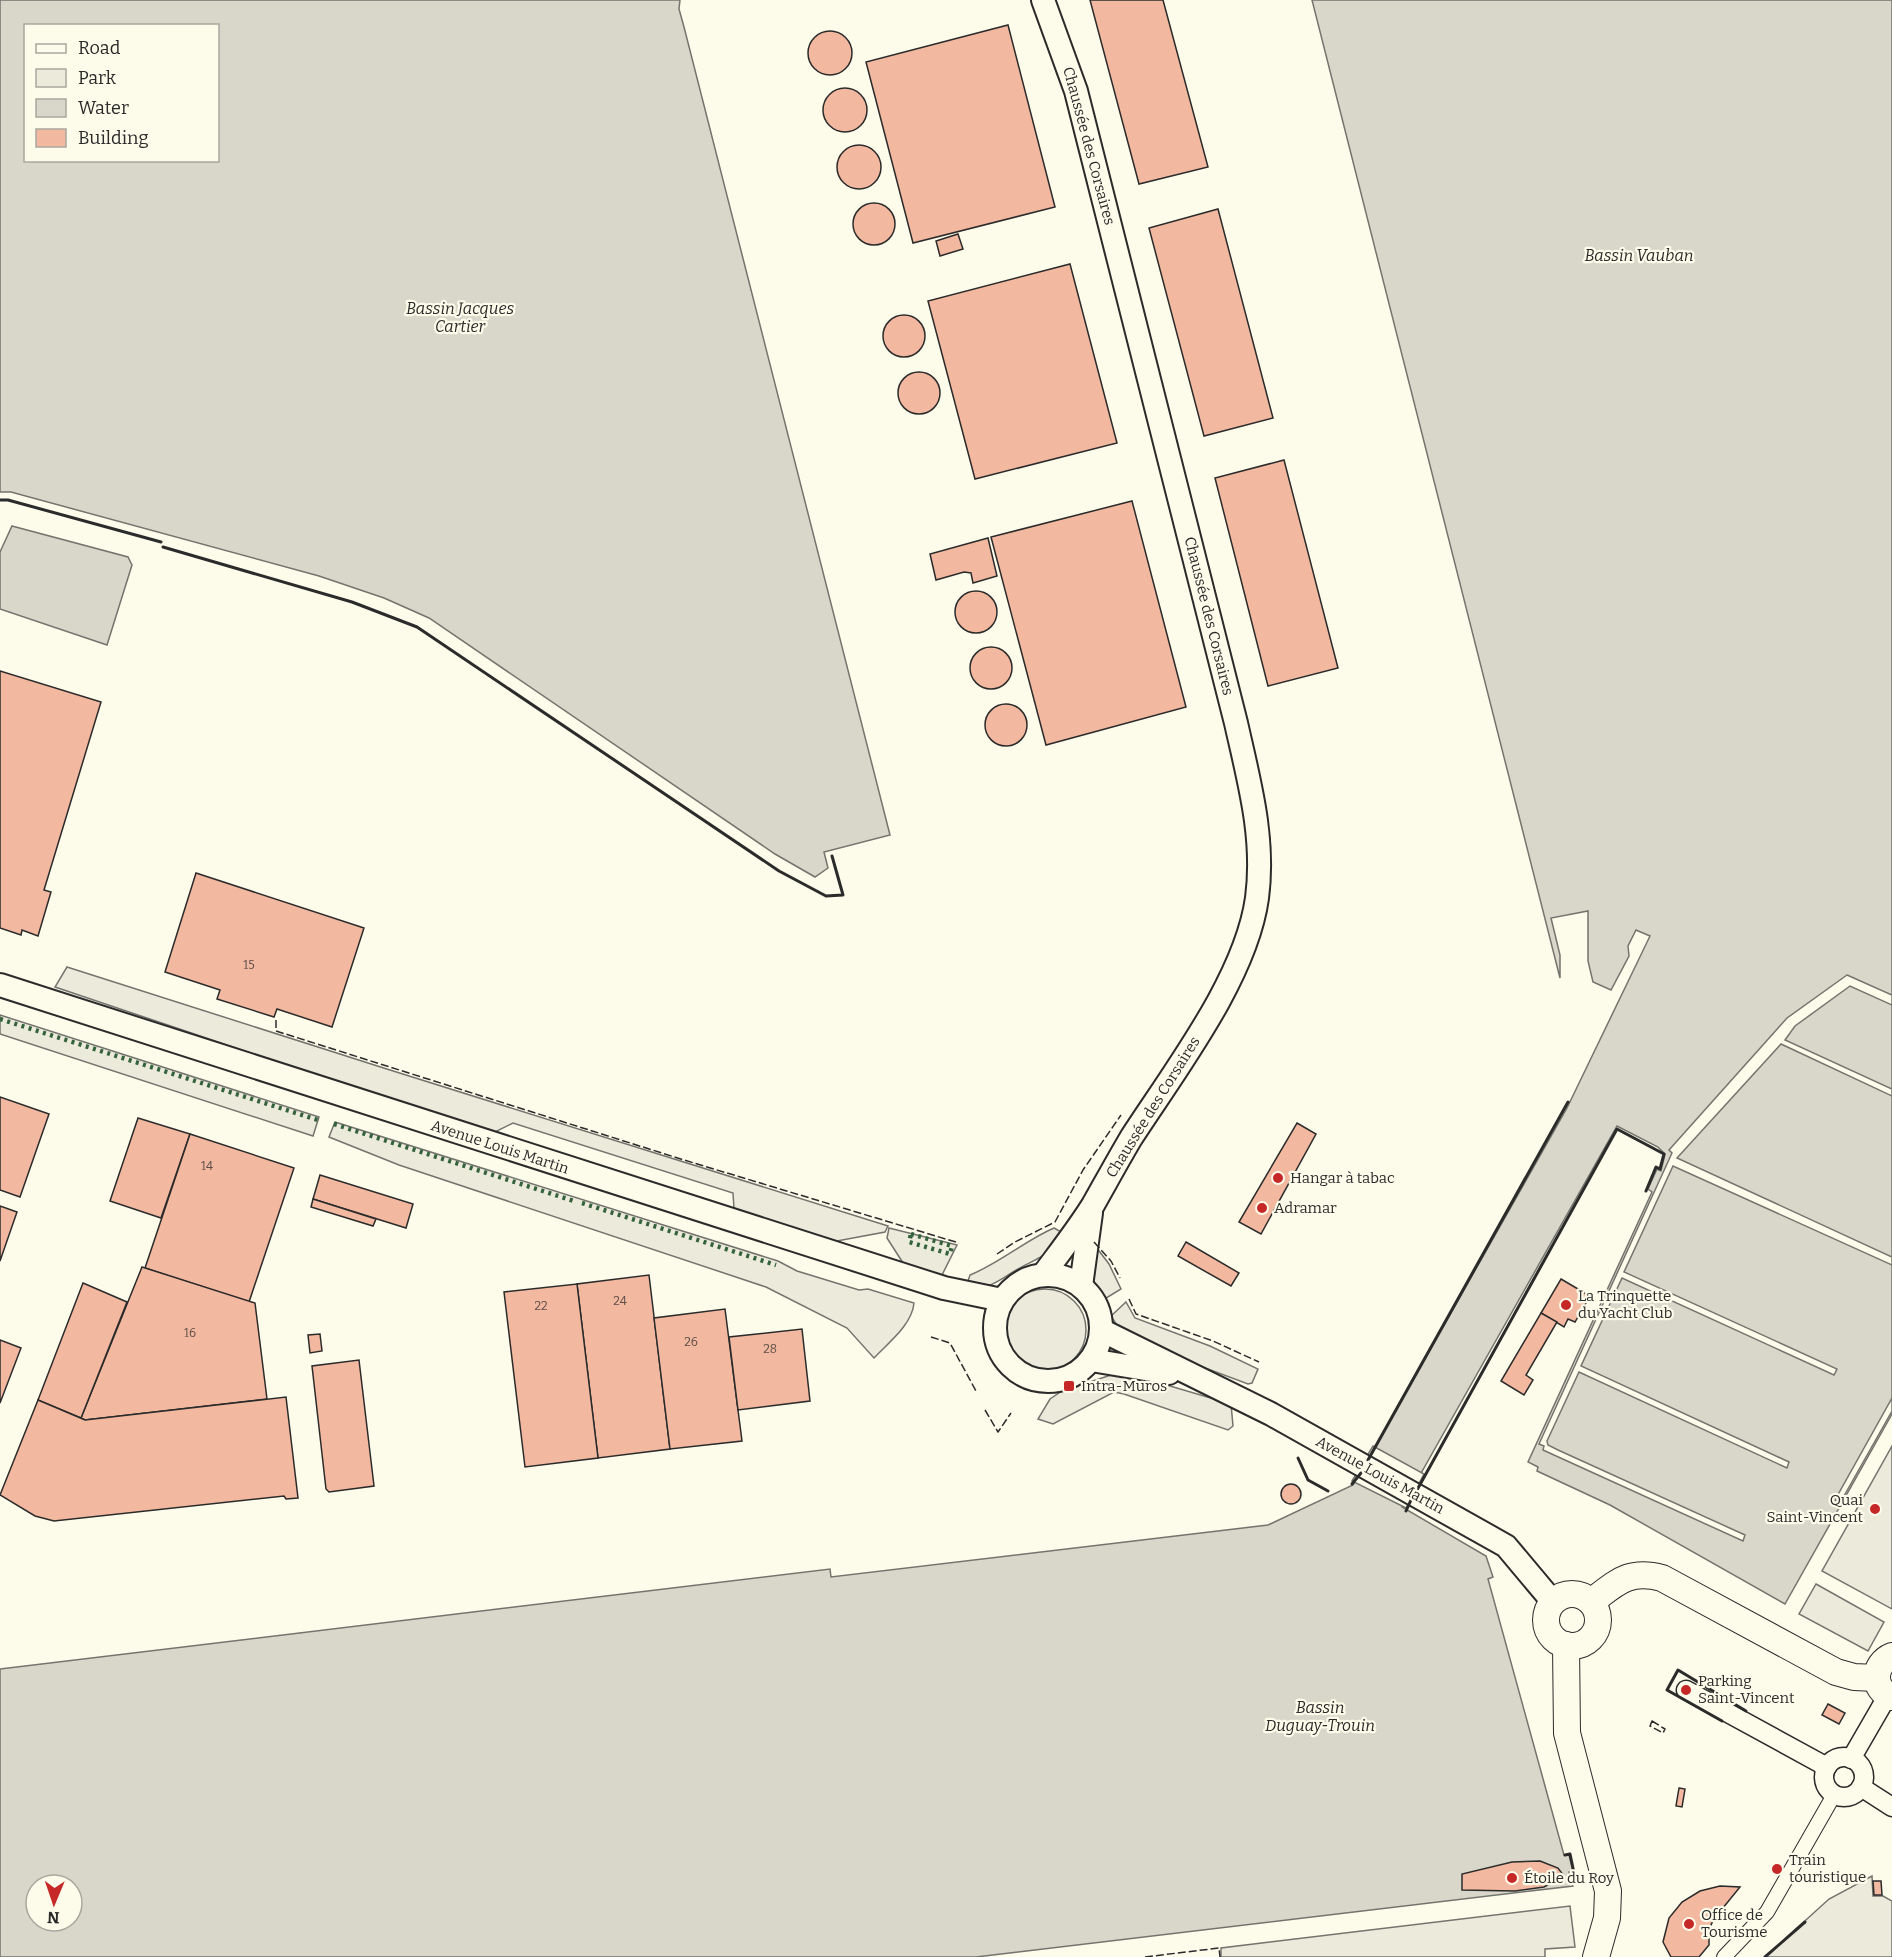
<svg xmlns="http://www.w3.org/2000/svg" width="1892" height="1957" viewBox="0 0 1892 1957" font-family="Bitter,serif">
<rect width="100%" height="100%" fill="#fdfbea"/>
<g fill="#ecebdb" stroke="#74746e" stroke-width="1.5">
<path d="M0,1015L319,1117L313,1136L0,1034Z"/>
<path d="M335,1122L778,1261L797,1271L859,1290L868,1289L914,1303C912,1325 888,1343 874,1358L847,1328L766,1287L399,1165L329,1137Z"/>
<path d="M889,1228L957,1245L941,1277L905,1266L887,1238Z"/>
<path d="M1054,1228L1063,1233C1046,1261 1038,1256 1013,1272C995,1283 988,1290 966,1287L970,1275C1000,1263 1024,1241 1054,1228Z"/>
<path d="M1096,1247L1109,1264L1121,1289L1103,1300C1087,1279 1086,1272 1096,1247Z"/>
<circle cx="1045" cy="1330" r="41"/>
<path d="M1126,1302L1135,1318L1210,1346L1258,1369L1252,1383L1248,1384L1125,1338L1111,1316Z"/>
<path d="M1114,1374L1160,1383L1231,1404L1233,1426L1228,1430L1124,1394L1114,1392L1053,1424L1038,1419L1050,1399L1062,1391Z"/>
<path d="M1872,1876L1873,1896H1883L1892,1901V1957H1765L1829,1899Z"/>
</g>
<g fill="#eceadb" stroke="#74746e" stroke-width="1.5">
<path d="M67,967L390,1070L888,1226L885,1232L837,1241L734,1209L733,1193L513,1123L491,1134L55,987Z"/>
<path d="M1892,1446V1609L1822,1571Z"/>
<path d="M1816,1584L1884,1622L1868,1651L1799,1614Z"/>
<path d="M1570,1906L1575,1947L1545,1949V1957H1221V1948Z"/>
</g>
<g fill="#d8d7c9" stroke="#74746e" stroke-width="1.5" fill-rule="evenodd">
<path d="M0,0H680L679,9L684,27L890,835L824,852L828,868L815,877L775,854L429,618L384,598L319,576L11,492H0ZM26,26H218V160H26Z"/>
<path d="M1312,0H1892V1414L1785,1604L1610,1505L1537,1471L1538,1467L1528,1462L1652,1192L1648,1189L1657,1169L1661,1171L1665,1154L1658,1147L1617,1126L1402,1507L1486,1556L1493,1577L1488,1579L1564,1855H1569L1573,1871L1569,1872L1573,1886L976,1957H0V1669L830,1569L831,1577L1268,1525L1353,1485L1358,1477L1567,1108L1650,936L1636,930L1628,946L1629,956L1611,990L1593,982L1588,961V911L1551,918L1560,955V978ZM36,1885H72V1921H36Z"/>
<path d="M12,526L128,557L132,565L107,645L0,609V552Z"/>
</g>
<g fill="#fdfbea" stroke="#74746e" stroke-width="1.5">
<path d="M1847,975L1892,995V1005L1850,986L1795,1026L1785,1040L1892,1089V1096L1781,1044L1677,1158L1892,1257V1265L1673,1166L1624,1272L1837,1369L1834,1375L1622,1278L1581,1366L1789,1462L1787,1468L1579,1372L1547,1441L1548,1445L1558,1450L1745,1535L1743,1541L1543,1450L1544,1446L1539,1444L1672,1153L1669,1150L1787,1018Z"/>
<path d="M1892,1398V1411L1840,1503L1835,1500Z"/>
<path d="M1373,1446L1424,1474L1406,1508L1352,1481Z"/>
</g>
<g fill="#f2b8a0" stroke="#2b2b2b" stroke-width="1.5">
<path d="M1090,0H1163L1208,167L1139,184Z"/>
<path d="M1008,25L1055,207L913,243L866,62Z"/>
<circle cx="830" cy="53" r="22"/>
<circle cx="845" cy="110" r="22"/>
<circle cx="859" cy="167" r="22"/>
<circle cx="874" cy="224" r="21"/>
<path d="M1218,209L1273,418L1204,436L1149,228Z"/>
<path d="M958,234L963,249L940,256L936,241Z"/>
<path d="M1070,264L1117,443L975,479L928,301Z"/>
<circle cx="904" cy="336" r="21"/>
<circle cx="919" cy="393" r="21"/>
<path d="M1284,460L1338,668L1268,686L1215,478Z"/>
<path d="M1132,501L1186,707L1046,745L991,537Z"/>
<path d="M988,538L997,576L973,583L971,573L964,572L936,580L930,554Z"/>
<circle cx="976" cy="612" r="21"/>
<circle cx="991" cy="668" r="21"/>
<path d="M0,671L101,702L44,890L51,892L38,936L22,930L21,935L0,928Z"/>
<circle cx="1006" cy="725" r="21"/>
<path d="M196,873L364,928L332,1027L277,1009L274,1017L217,999L220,990L165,972Z"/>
<path d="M0,1097L49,1114L20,1197L0,1190Z"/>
<path d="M138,1118L190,1134L161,1218L110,1201Z"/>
<path d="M1297,1123L1316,1134L1261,1234L1239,1222Z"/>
<path d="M190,1134L294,1168L249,1302L145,1268Z"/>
<path d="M320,1175L413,1204L406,1228L313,1199Z"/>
<path d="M313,1199L376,1219L373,1226L311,1207Z"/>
<path d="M0,1206L17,1212L0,1261Z"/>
<path d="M1186,1242L1239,1273L1231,1286L1178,1256Z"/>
<path d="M142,1267L255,1303L267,1399L85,1420L81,1418Z"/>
<path d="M649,1275L670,1449L598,1458L577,1284Z"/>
<path d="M1561,1279L1590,1296L1575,1322L1568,1319L1564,1327L1541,1313Z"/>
<path d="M83,1283L127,1302L81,1418L38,1400Z"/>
<path d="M577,1284L598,1458L525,1467L504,1292Z"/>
<path d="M725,1309L742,1441L670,1449L654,1318Z"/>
<path d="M1541,1313L1557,1322L1526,1375L1533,1380L1524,1395L1501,1381Z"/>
<path d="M802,1329L810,1401L738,1410L729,1337Z"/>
<path d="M320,1334L322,1351L310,1353L308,1335Z"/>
<path d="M0,1340L21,1348L0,1403Z"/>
<path d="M359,1360L374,1486L329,1492L326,1489L312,1366Z"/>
<path d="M286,1397L298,1498L286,1499L284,1496L54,1521L35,1516L0,1495L38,1400L85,1420Z"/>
<circle cx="1291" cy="1494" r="10"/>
<path d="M1828,1704L1845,1713L1839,1724L1822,1715Z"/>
<path d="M1679,1788L1685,1789L1682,1807L1676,1806Z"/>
<path d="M1540,1861L1558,1868L1564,1876L1544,1887L1515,1891L1462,1890V1874L1512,1862Z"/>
<path d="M1873,1881H1881L1882,1895H1874Z"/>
<path d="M1720,1886L1740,1887L1714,1919L1709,1929V1945L1699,1957H1671L1663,1942L1669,1918L1682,1902L1700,1891Z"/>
</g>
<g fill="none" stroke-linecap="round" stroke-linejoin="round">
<defs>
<path id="pedestrian" d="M1724,1957L1767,1912L1834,1795"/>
<g id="minor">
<path d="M1686,1690L1827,1767"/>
<circle cx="1844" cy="1777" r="20"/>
<path d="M1851,1759L1888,1695"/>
<path d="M1861,1787L1892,1807"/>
</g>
<g id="tertiary">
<path d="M0,985L944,1288L1002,1300"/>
<circle cx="1048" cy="1328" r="53"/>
<path d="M1043,1275C1060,1252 1078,1229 1093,1205C1106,1182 1118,1160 1131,1138C1175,1070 1246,978 1257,898C1265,838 1249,781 1236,723L1076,91L1043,0"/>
<path d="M1081,1286L1091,1213"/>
<path d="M1101,1330L1271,1414L1506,1546L1553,1602"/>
<path d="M1091,1360L1169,1373"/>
</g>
<g id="secondary">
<circle cx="1572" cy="1620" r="26"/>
<path d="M1591,1602C1616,1583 1628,1569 1662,1578L1836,1672L1854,1677L1876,1678"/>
<path d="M1566,1645L1567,1733L1608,1891L1607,1918L1596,1957"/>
<path d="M1892,1656C1873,1664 1871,1689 1892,1697"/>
</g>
</defs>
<use href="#pedestrian" stroke="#2b2b2b" stroke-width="16"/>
<use href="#minor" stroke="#2b2b2b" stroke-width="21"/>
<use href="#tertiary" stroke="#2b2b2b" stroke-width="26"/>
<use href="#secondary" stroke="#2b2b2b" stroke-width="28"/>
<use href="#pedestrian" stroke="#fdfbea" stroke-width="14"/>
<use href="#minor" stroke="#fdfbea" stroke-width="18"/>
<use href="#tertiary" stroke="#fdfbea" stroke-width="22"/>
<use href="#secondary" stroke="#fdfbea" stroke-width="26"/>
<g stroke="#34623c" stroke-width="4.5" stroke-dasharray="3 4.5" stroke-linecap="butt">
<path d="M0,1019L318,1120"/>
<path d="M334,1124L574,1201"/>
<path d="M582,1203L776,1265"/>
<path d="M911,1234L952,1246L950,1254L909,1242Z"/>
</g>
<g stroke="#2b2b2b" stroke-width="1.5" stroke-dasharray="8 3" stroke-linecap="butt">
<path d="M276,1020V1031L684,1160L959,1243"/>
<path d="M1094,1242L1111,1261L1120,1278"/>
<path d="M997,1254L1015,1242L1055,1222L1083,1170L1121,1115"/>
<path d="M1129,1299L1136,1314L1213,1341L1259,1362"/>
<path d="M931,1337L950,1343L976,1391"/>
<path d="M985,1410L998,1432L1011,1413"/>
<path d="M1652,1721L1665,1729L1663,1733L1650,1726Z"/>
<path d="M1145,1957L1219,1948L1220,1957"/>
</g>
<g stroke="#2b2b2b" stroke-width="3">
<path d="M0,500H8L161,542"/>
<path d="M163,547L352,602L417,627L779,871L826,896L843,895L832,856"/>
<path d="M1298,1458L1308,1480L1328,1491"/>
<path d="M1368,1460L1568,1102"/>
<path d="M1352,1484L1361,1473"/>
<path d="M1417,1490L1617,1129L1664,1154L1660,1169L1656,1167L1646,1191"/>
<path d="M1406,1511L1411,1500"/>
<path d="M1722,1721L1667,1690L1678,1670L1746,1711"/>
<path d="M1565,1855L1570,1854L1574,1873"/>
<path d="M1765,1957L1805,1922"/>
</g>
</g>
<g fill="#c62828" stroke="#fdfbea" stroke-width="2">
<circle cx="1278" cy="1178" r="6"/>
<circle cx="1262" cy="1208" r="6"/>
<circle cx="1566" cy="1305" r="6"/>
<rect x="1063" y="1380" width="12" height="12" rx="3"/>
<circle cx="1875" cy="1509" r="6"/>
<circle cx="1686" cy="1690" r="6"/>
<circle cx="1777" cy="1869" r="6"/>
<circle cx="1512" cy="1878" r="6"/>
<circle cx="1689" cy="1924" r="6"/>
</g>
<g text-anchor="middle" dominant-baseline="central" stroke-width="4.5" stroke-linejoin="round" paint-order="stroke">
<g font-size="12" fill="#5d4e48">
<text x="249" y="965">15</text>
<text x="207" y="1166">14</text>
<text x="620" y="1301">24</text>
<text x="541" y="1306">22</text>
<text x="190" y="1333">16</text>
<text x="691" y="1342">26</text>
<text x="770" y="1349">28</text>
</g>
<g font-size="15" fill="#2b2b2b" stroke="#fdfbea">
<text transform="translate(1089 146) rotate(75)">Chaussée des Corsaires</text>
<text transform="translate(1209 616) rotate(76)">Chaussée des Corsaires</text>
<text transform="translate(1153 1107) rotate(-58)">Chaussée des Corsaires</text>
<text transform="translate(500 1147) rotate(18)">Avenue Louis Martin</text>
<text transform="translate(1380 1475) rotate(29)">Avenue Louis Martin</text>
</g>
<g font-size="15" fill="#2b2b2b" stroke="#fdfbea" text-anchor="start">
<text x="1290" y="1178">Hangar à tabac</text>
<text x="1274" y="1208">Adramar</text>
<text x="1578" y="1296">La Trinquette<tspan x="1578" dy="17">du Yacht Club</tspan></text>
<text x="1081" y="1386">Intra-Muros</text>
<text x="1863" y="1500" text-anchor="end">Quai<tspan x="1863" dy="17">Saint-Vincent</tspan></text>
<text x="1698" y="1681">Parking<tspan x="1698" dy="17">Saint-Vincent</tspan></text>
<text x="1789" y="1860">Train<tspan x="1789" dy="17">touristique</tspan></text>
<text x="1524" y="1878">Étoile du Roy</text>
<text x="1701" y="1915">Office de<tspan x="1701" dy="17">Tourisme</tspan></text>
</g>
<g font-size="16" font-style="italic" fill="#2b2b2b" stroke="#fdfbea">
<text x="1639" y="255">Bassin Vauban</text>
<text x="460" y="308">Bassin Jacques<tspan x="460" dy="18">Cartier</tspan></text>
<text x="1320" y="1707">Bassin<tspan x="1320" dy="18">Duguay-Trouin</tspan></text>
</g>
</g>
<rect x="24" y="24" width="195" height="138" fill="#fdfbea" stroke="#a9a89e" stroke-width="1.5"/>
<rect x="36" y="44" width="30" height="9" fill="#fdfbea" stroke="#a9a89e" stroke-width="1.5"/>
<text x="78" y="54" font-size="18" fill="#2b2b2b">Road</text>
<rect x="36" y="69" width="30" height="18" fill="#ecebdb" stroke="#a9a89e" stroke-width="1.5"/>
<text x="78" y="84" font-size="18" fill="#2b2b2b">Park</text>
<rect x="36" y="99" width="30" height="18" fill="#d8d7c9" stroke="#a9a89e" stroke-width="1.5"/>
<text x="78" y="114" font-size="18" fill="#2b2b2b">Water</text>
<rect x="36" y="129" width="30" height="18" fill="#f2b8a0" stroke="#a9a89e" stroke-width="1.5"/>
<text x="78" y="144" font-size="18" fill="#2b2b2b">Building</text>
<g transform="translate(54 1903) rotate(182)"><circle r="28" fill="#fdfbea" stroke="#a9a89e" stroke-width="1.5"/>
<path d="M0-4.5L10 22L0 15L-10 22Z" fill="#c62828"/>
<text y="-9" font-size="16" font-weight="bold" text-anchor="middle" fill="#2b2b2b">N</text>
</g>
</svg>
